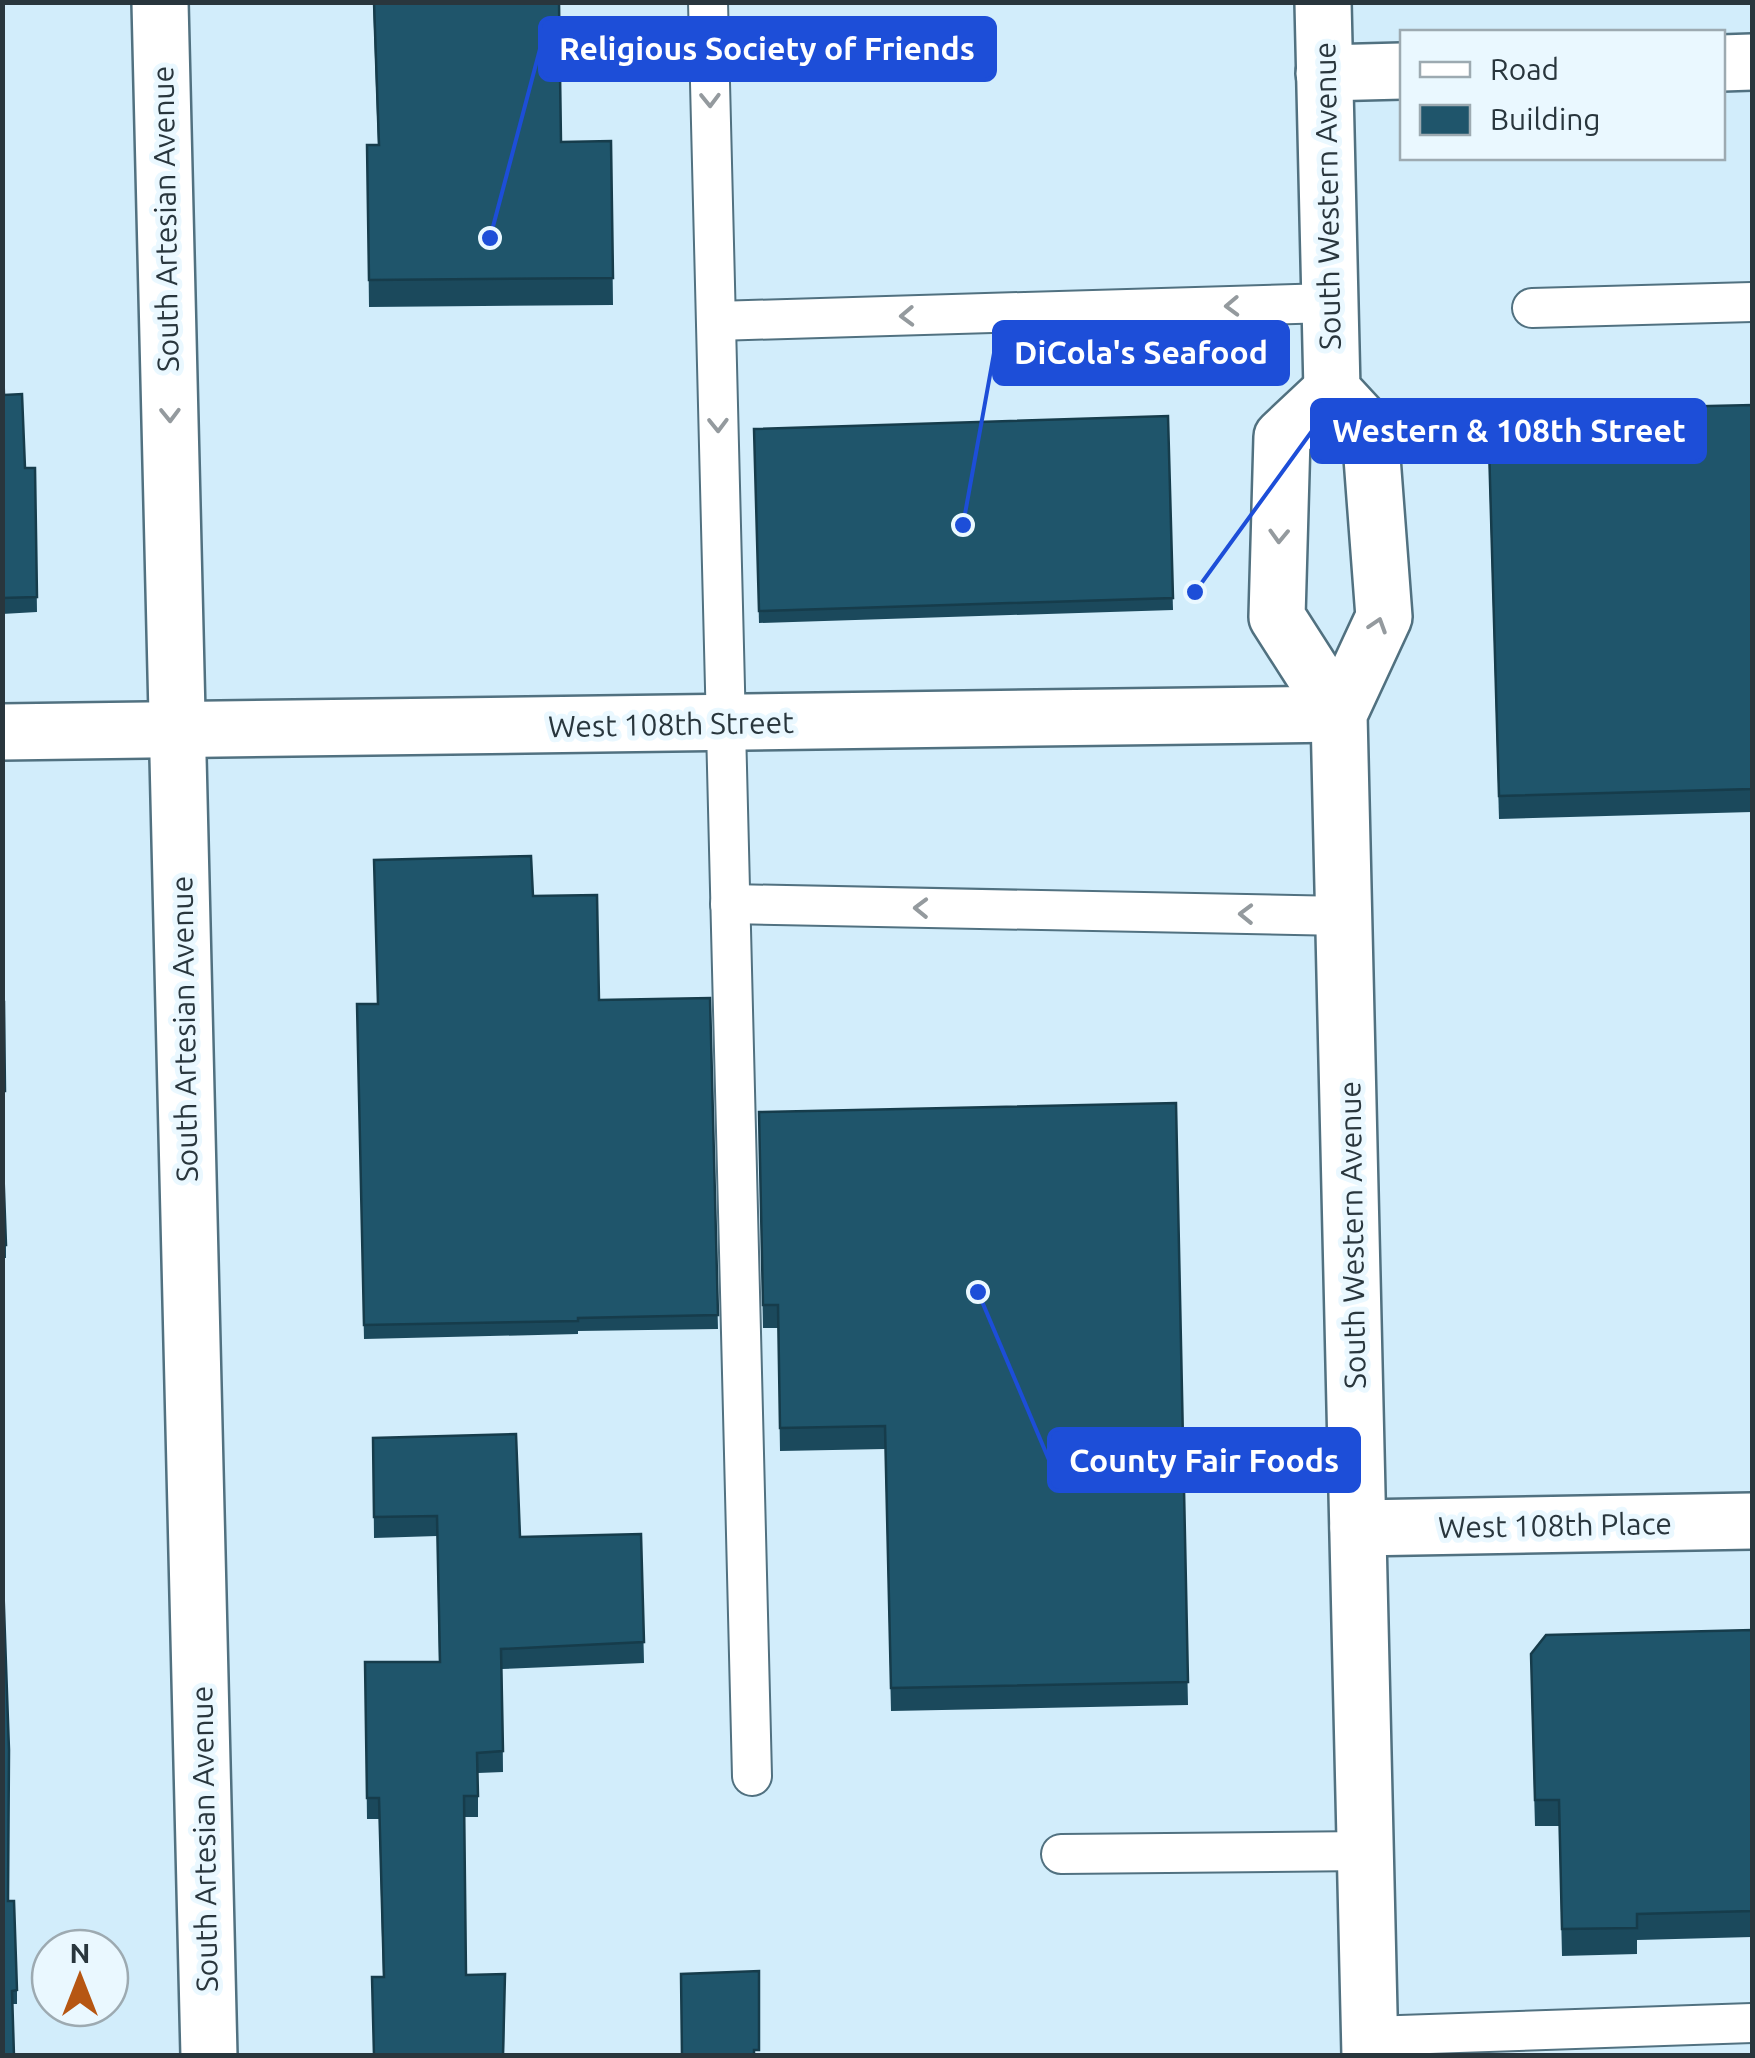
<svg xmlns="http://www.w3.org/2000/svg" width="1755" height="2058" viewBox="0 0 1755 2058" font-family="Ubuntu,sans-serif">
<rect width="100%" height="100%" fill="#d2edfb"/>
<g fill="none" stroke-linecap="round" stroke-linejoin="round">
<defs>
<g id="lane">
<path d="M708,2L752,1776"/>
<path d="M1532,308L1752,302"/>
<path d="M716,321L1329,303"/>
<path d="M730,904L1344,916"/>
<path d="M1061,1854L1365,1851"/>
<path d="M1370,2036L1752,2023"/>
</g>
<g id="street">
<path d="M160,2L209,2056"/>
<path d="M1722,63L1752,62"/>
<path d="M1324,73L1402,71"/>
<path d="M2,732L1339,714"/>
<path d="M1358,1528L1752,1521"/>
</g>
<g id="secondary">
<path d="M1323,2L1332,390L1370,431L1384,617L1339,714L1370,2056"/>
<path d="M1332,390L1282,437L1277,617L1339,714"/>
</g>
</defs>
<use href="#lane" stroke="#517180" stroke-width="42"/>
<use href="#street" stroke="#517180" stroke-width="60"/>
<use href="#secondary" stroke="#517180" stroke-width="60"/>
<use href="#lane" stroke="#fff" stroke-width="38"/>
<use href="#street" stroke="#fff" stroke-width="55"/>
<use href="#secondary" stroke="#fff" stroke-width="55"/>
</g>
<g fill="#1b495c">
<path d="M373,2H559L561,142L611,141L613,305L369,307L367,145H378Z"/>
<path d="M2,339L4,395L25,468H35L37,612L2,614Z"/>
<path d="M1752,405V812L1499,819L1488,434Z"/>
<path d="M1168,416L1173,610L759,623L754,429Z"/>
<path d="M533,896L599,1000L710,998L718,1329L578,1331V1334L364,1339L357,1004H378Z"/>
<path d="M2,1002L5,1091V1105H2Z"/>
<path d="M1176,1103L1188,1705L891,1711L885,1449L780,1451L778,1328H763L759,1135Z"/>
<path d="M2,1136L6,1245V1258H2Z"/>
<path d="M373,1438L520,1537L641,1534L644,1663L502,1669L503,1772L478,1773V1817H464L466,1975L505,1974L504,2056H374L383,1977L379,1819H367L365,1662H439L437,1536L374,1538Z"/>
<path d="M1752,1630V1937L1637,1940V1954L1562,1956L1559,1826H1535L1531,1680Z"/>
<path d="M8,1901L17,1990V2004H12Z"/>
</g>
<g fill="#1f556b" stroke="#163c4b" stroke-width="2.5">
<path d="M374,2H559L561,142L611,141L613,278L369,280L367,145H379Z"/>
<path d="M2,339L4,395L22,394L25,468H35L37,597L2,598Z"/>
<path d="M1752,405V789L1499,796L1488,411Z"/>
<path d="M1168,416L1173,598L759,611L754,429Z"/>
<path d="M531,856L533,896L597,895L599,1000L710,998L718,1315L578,1318V1321L364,1325L357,1004H378L374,860Z"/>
<path d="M2,1002H4L5,1091H2Z"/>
<path d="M1176,1103L1188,1682L891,1688L885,1426L780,1428L778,1305H763L759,1112Z"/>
<path d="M2,1136L6,1245H2Z"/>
<path d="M516,1434L520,1537L641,1534L644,1642L501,1649L503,1751L477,1753L478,1796H464L466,1975L505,1974L503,2055L374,2056L372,1977H384L379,1798H367L365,1662H440L437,1516L374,1517L373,1438Z"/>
<path d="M2,1551L9,1750L8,1901H14L17,1990L12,1991L14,2056H2Z"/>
<path d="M1752,1630V1911L1637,1914V1928L1562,1929L1559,1800H1535L1531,1654L1546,1635Z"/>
<path d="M759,1971V2050H754V2056H682L681,1974Z"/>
</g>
<defs><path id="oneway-chevron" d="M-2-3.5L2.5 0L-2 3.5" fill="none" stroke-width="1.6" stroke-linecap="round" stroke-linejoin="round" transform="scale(2.5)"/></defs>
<g stroke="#949a9e">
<use href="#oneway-chevron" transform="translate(710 100) rotate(89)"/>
<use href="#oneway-chevron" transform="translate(1232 306) rotate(178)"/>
<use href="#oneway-chevron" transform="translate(907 316) rotate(178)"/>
<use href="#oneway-chevron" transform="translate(170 415) rotate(89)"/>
<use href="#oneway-chevron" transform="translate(718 425) rotate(89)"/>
<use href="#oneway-chevron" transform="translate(1279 536) rotate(92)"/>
<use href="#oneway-chevron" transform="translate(1378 625) rotate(-72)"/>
<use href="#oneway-chevron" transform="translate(921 908) rotate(-179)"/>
<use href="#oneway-chevron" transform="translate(1246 914) rotate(-179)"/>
</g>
<g text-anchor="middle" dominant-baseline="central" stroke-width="10" stroke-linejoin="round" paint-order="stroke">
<g font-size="30" fill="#29363d" stroke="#eaf8ff">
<text transform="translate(1327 196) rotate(-91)">South Western Avenue</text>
<text transform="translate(165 219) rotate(-91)">South Artesian Avenue</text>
<text transform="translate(671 724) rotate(-1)">West 108th Street</text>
<text transform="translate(184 1029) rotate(-91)">South Artesian Avenue</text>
<text transform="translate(1352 1235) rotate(-91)">South Western Avenue</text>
<text transform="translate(1555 1525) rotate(-1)">West 108th Place</text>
<text transform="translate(204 1839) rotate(-91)">South Artesian Avenue</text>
</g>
</g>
<path fill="none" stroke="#1d4ed8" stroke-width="4" d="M490 238L540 49M963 525L994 353M1195 592L1312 431M978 1292L1049 1460"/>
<g fill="#1d4ed8" stroke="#eaf8ff" stroke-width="4">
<circle cx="490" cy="238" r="10"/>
<circle cx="963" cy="525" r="10"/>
<circle cx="1195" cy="592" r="10"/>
<circle cx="978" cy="1292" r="10"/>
</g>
<g fill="#1d4ed8" stroke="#1d4ed8" stroke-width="4">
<rect x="540" y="18" width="455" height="62" rx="10"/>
<rect x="994" y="322" width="294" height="62" rx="10"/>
<rect x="1312" y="400" width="393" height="62" rx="10"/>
<rect x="1049" y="1429" width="310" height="62" rx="10"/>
</g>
<g font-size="32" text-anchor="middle" font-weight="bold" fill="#fff">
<text x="767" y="60">Religious Society of Friends</text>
<text x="1141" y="364">DiCola's Seafood</text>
<text x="1509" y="442">Western &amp; 108th Street</text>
<text x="1204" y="1472">County Fair Foods</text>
</g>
<rect width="1755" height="2058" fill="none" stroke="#29363d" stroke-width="10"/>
<rect x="1400" y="30" width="325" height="130" fill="#eaf8ff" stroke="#9daab1" stroke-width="2.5"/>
<rect x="1420" y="62" width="50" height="15" fill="#ffffff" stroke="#9daab1" stroke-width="2.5"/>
<text x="1490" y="80" font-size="30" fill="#29363d">Road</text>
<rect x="1420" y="105" width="50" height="30" fill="#1f556b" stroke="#9daab1" stroke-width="2.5"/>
<text x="1490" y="130" font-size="30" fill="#29363d">Building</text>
<g transform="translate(80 1978)"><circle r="48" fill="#eaf8ff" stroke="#9daab1" stroke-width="2.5"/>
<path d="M0-8L18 38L0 25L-18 38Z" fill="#b65612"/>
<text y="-15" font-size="28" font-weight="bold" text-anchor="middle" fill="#29363d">N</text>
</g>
</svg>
